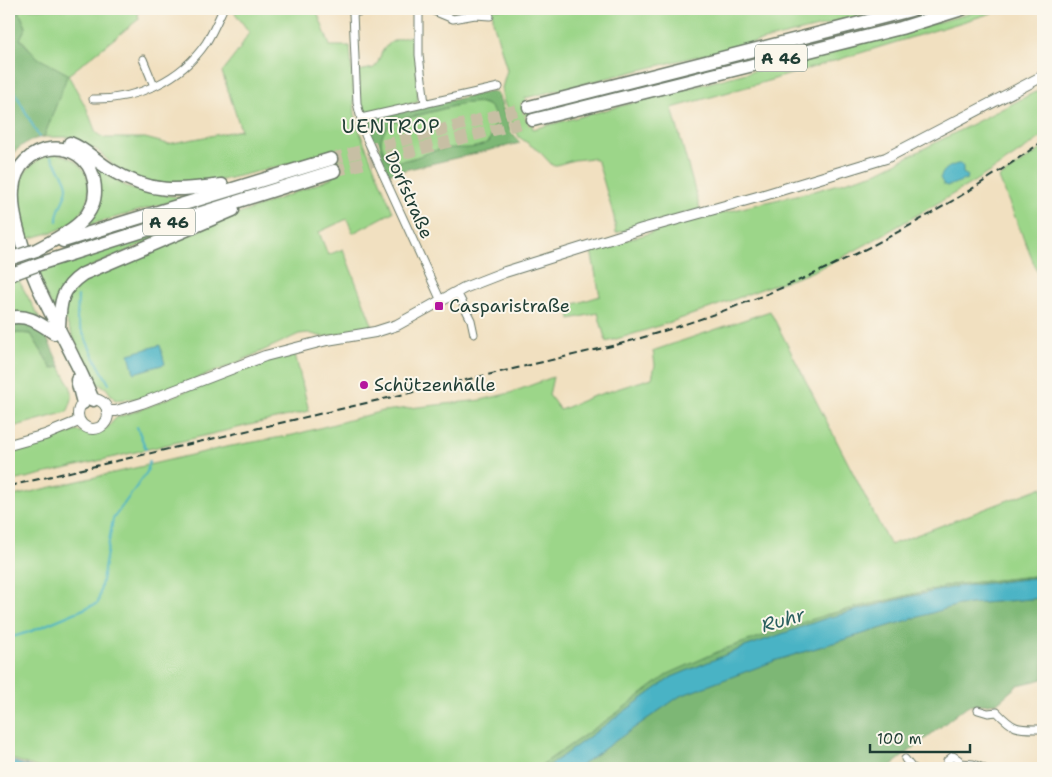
<svg xmlns="http://www.w3.org/2000/svg" width="1052" height="777" viewBox="0 0 1052 777" font-family="'Shantell Sans',sans-serif">
<rect width="100%" height="100%" fill="#fbf7ec"/>
<filter id="ink" filterUnits="userSpaceOnUse"><feTurbulence type="fractalNoise" baseFrequency=".02" numOctaves="2"/><feDisplacementMap in="SourceGraphic" scale="10" xChannelSelector="R" yChannelSelector="G"/><feConvolveMatrix kernelMatrix="1 2 1 2 8 2 1 2 1" color-interpolation-filters="sRGB"/></filter>
<filter id="wash" filterUnits="userSpaceOnUse"><feTurbulence type="fractalNoise" baseFrequency=".0096" numOctaves="4" result="noise"/><feDisplacementMap in="SourceGraphic" scale="20" xChannelSelector="R" yChannelSelector="G"/><feGaussianBlur stdDeviation="1.12" result="paint"/><feColorMatrix in="noise" values="0 0 0 0 0 0 0 0 0 0 0 0 0 0 0 0 0 1.4 0 .05"/><feComposite in="paint" operator="in"/></filter>
<g filter="url(#wash)">
<rect width="100%" height="100%" fill="#f1e0c0"/>
<g fill="#9cd689" stroke="#5e8a5e">
<path d="M18,9H137L139,19L68,75L87,109L96,133L104,138H145L168,144L241,130L222,72L239,50L249,32L232,9H316L330,46H350L355,114L361,135L393,212L353,233L347,219L319,232L328,255L343,249L373,327L323,337L308,333L299,334L232,365L146,398L115,400L106,388L94,382L63,315L68,295L78,282L226,219L332,178L326,155L222,180L170,186L138,180L114,166L97,150L71,137H44L67,74L38,58L20,38L26,27Z"/>
<path d="M477,9H892L525,98L533,129L914,29L985,9H1005L768,81L672,108L700,209L616,233L614,217L598,162L593,158L574,160L553,166L540,152L519,137L508,114L503,99L502,88L507,70L493,21V15L488,9L485,11L478,12Z"/>
<path d="M415,35L418,102L370,113L361,109L358,71L374,68C378,64 379,59 381,54C388,39 400,39 415,35Z"/>
<path d="M1043,88V136C999,168 952,195 905,222C872,241 839,261 804,275C791,280 777,283 764,288C712,308 660,327 606,342L598,313L570,319L568,306L600,296L591,251L673,226L754,205L818,190L878,172Z"/>
<path d="M465,103C471,103 477,102 482,103C501,107 494,130 489,142C477,148 469,150 456,148L397,162L389,160C378,143 378,136 393,122Z"/>
<path d="M1043,148V286L999,178Z"/>
<path d="M53,153C61,154 68,156 75,161C97,177 91,208 71,223C62,231 40,235 28,239C18,201 8,169 53,153Z"/>
<path d="M90,160L111,177L131,189L184,198L82,227L92,217Z"/>
<path d="M222,210L85,269L56,316L36,273Z"/>
<path d="M18,279L40,319L9,315V282Z"/>
<path d="M770,311L890,545L1043,487V575L951,585L825,615L614,715L537,768H39L9,758V497L226,447L293,435L383,411L481,400L510,393L553,377L549,395L560,410L591,397L652,378L655,365L653,351L655,350Z"/>
<path d="M16,333L31,334L52,369L60,366C69,386 78,391 67,412L9,428V334Z"/>
<path d="M294,350L309,411L9,482V452L77,431L92,434L107,428L116,418L145,408L222,376Z"/>
</g>
<g fill="#7db775" stroke="#4e7a54" fill-rule="evenodd">
<path d="M9,9H18L26,27L20,39L38,58L68,74L44,137C29,139 17,147 9,159V45L11,44L9,42Z"/>
<path d="M492,91L497,93L499,97L511,132L520,143L387,174L368,128L369,123L373,118ZM465,103C471,103 477,102 482,103C501,107 494,130 489,142C469,152 462,146 442,149C423,152 408,165 388,160C378,143 378,136 393,122Z"/>
<path d="M24,319L45,334L60,366L52,369L31,334L16,333L9,334V322Z"/>
<path d="M1043,575V577L956,587L909,597L827,618L745,647L672,677L546,768H537L614,715L668,674L724,649L825,615L951,585Z"/>
<path d="M1043,598V679L1018,685L997,703L967,706L888,768H579L588,760L680,696L777,660L958,605Z"/>
</g>
<g fill="#48b3c5" stroke="#34787c">
<path d="M957,164H961L963,167V173L968,176L967,179L948,186L944,185L940,178C944,169 948,167 957,164Z"/>
<path d="M160,345L165,364L134,373L129,354Z"/>
<path d="M1043,577V598L958,605L777,660L680,696L588,760L579,768H546L672,677L745,647L827,618L909,597L956,587Z"/>
<path d="M9,760L33,768H9Z"/>
</g>
<g fill="none" stroke-linecap="round" stroke-linejoin="round">
<g stroke="#48b3c5" stroke-width="2">
<path d="M9,81L39,137"/>
<path d="M51,157C56,165 66,176 67,186C68,197 56,208 57,221"/>
<path d="M78,296L77,320L93,355L109,384"/>
<path d="M137,427L146,449"/>
<path d="M9,638L29,632L98,603L113,519L147,472L149,462"/>
</g>
</g>
</g>
<g filter="url(#ink)">
<g fill="none" stroke-linecap="round" stroke-linejoin="round">
<g stroke="#c7bfa4" stroke-width="12" stroke-dasharray="12 6" stroke-linecap="butt">
<path d="M331,159L529,107"/>
<path d="M334,171L533,120"/>
</g>
<defs>
<g id="minor">
<path d="M351,9L353,13L357,103L365,135L441,301"/>
<path d="M419,9V55L425,104"/>
<path d="M429,9L453,19L475,15L490,16"/>
<path d="M353,13L372,9"/>
<path d="M143,59L154,86"/>
<path d="M93,99C136,100 181,80 206,43C213,32 218,20 223,9"/>
<path d="M361,118L499,87"/>
<path d="M457,292L471,320L474,334"/>
<path d="M978,710L988,713L997,712C1015,731 1018,729 1043,729"/>
<path d="M905,759L912,768H914"/>
<path d="M960,763L973,764L983,768"/>
<path d="M949,768L947,765V761L953,756L959,760V765L957,768"/>
</g>
<g id="secondary">
<circle cx="93" cy="414" r="15"/>
<path d="M107,411H116L142,403L265,356L327,340L375,332L397,325L464,288L505,272L642,229L761,196L886,158L1043,76"/>
<path d="M9,445L45,435L79,421"/>
</g>
<g id="motorway">
<path d="M529,107L915,9"/>
<path d="M533,120L901,28L962,9"/>
<path d="M70,143C86,149 97,162 111,170C151,194 178,191 222,185"/>
<path d="M63,241L331,159"/>
<path d="M36,250C63,235 102,219 94,181C85,133 16,140 13,190C12,204 15,220 19,234C32,282 53,316 74,359C81,372 87,386 93,400"/>
<path d="M42,263L334,171"/>
<path d="M9,318C28,314 39,323 54,333"/>
<path d="M59,327C60,302 61,289 83,274L233,210"/>
<path d="M77,380L83,403"/>
</g>
</defs>
<use href="#minor" stroke="#687665" stroke-width="9"/>
<use href="#secondary" stroke="#687665" stroke-width="12"/>
<use href="#motorway" stroke="#687665" stroke-width="15"/>
<use href="#minor" stroke="#fff" stroke-width="7"/>
<use href="#secondary" stroke="#fff" stroke-width="10"/>
<use href="#motorway" stroke="#fff" stroke-width="12"/>
<path stroke="#1f3d34" stroke-width="2" stroke-dasharray="8 4" stroke-linecap="butt" d="M9,486L616,345C770,303 914,234 1043,141"/>
<defs>
<g id="motorway-bridge">
<path d="M9,259L36,250"/>
<path d="M9,275L42,263"/>
</g>
</defs>
<use href="#motorway-bridge" stroke="#687665" stroke-width="15" stroke-linecap="butt"/>
<use href="#motorway-bridge" stroke="#fff" stroke-width="12"/>
</g>
</g>
<g fill="#b5179e" stroke="#fbf7ec" stroke-width="2">
<rect x="434" y="301" width="10" height="10" rx="2.5"/>
<circle cx="364" cy="385" r="5"/>
</g>
<g text-anchor="middle" dominant-baseline="central" stroke-width="4" stroke-linejoin="round" paint-order="stroke">
<g fill="#fbf7ec" stroke="#61756b" stroke-width="1">
<rect x="755" y="44.5" width="52" height="27" rx="4"/>
<rect x="143" y="208.5" width="52" height="27" rx="4"/>
</g>
<g font-size="16" font-weight="bold" fill="#1f3d34">
<text x="781" y="58">A 46</text>
<text x="169" y="222">A 46</text>
</g>
<g font-size="18" fill="#1f3d34" stroke="#fbf7ec">
<text transform="translate(409 195) rotate(66)">Dorfstraße</text>
</g>
<g font-size="18" fill="#1f3d34" stroke="#fbf7ec" text-anchor="start">
<text x="449" y="306">Casparistraße</text>
<text x="374" y="385">Schützenhalle</text>
</g>
<g font-size="19" font-style="italic" fill="#2b6060" stroke="#fbf7ec">
<text transform="translate(783 620) rotate(-16)">Ruhr</text>
</g>
<g font-size="20" letter-spacing="1" fill="#1f3d34" stroke="#fbf7ec">
<text x="391" y="126">UENTROP</text>
</g>
</g>
<rect width="1052" height="777" fill="none" stroke="#fbf7ec" stroke-width="30"/>
<path d="M870 744v8h100v-8" fill="none" stroke="#1f3d34" stroke-width="2.5"/>
<text x="877" y="744" font-size="15" fill="#1f3d34" stroke="#fbf7ec" stroke-width="4" paint-order="stroke">100 m</text>
</svg>
